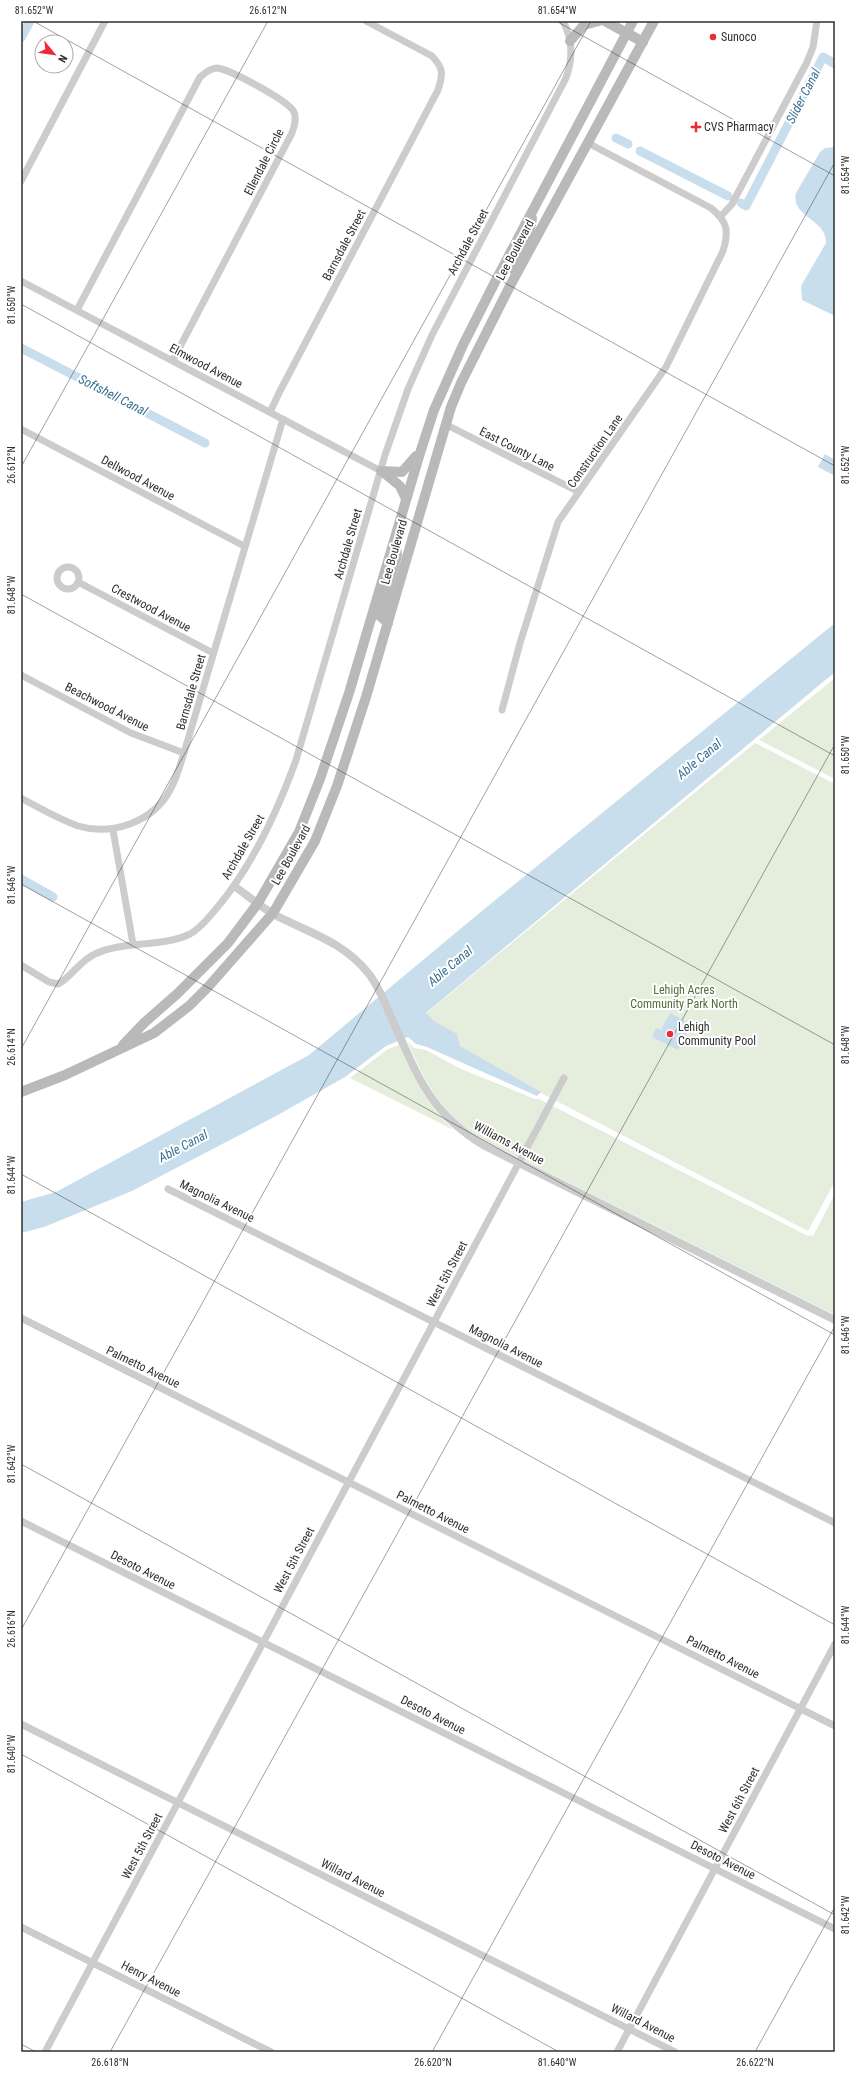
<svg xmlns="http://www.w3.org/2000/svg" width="856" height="2073" viewBox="0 0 856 2073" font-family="'Roboto Condensed',sans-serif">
<rect width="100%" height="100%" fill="#fff"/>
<g fill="#e5eddc">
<path d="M835,678V779L759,740Z"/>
<path d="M755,743L835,784V1181L808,1231L411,1026Z"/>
<path d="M407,1041L414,1048L426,1050L461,1069L535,1099H539L806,1235L813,1236L835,1194V1315L487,1142C442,1115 428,1088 407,1041Z"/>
<path d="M399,1045C413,1077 427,1106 454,1130L350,1078L388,1049Z"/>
</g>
<g fill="#c8deed">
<path d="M835,147V316L802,300L801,286L826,243C827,219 790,217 796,193L820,152L825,148Z"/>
<path d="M825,454L835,460V476L818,467Z"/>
<path d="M835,623V672L426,1013L434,1021L457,1034L460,1046L541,1092L537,1096L427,1047L416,1044L408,1037L386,1046L345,1077L276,1116L132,1191L44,1227L21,1233V1202L56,1192L309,1055L477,915Z"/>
<path d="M670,1013L691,1024L678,1050L652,1037L656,1028L661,1030Z"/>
</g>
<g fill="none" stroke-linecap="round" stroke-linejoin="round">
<g stroke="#c8deed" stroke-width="9">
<path d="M21,38L30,21"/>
<path d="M616,138L628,144"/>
<path d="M640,151L728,196"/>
<path d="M741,203L746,206L823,57L835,64"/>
<path d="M21,348L205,443"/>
<path d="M21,879L53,897"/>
</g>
<g stroke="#ccc" stroke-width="7">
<path d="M21,181L105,21"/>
<path d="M721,216L732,204L807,62L813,47L817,21"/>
<path d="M21,281L381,471"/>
<path d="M77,310L200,77C205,73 209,69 216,68C228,68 289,101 294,112C297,119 294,127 292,133L173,360"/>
<path d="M270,412L280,391L438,90C443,74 444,69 432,56L366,21"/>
<path d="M445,424L579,492"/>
<path d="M21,429L244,546"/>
<circle cx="68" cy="578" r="11"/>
<path d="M78,582L213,653"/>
<path d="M21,675L131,733L184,753"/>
<path d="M502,710L520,643L558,522L666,367L723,251C729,231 728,222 711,208L588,143"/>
<path d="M21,798C39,808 59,819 78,826C112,836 153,822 170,790C177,778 180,765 184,753L283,419"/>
<path d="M113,830L133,944"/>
<path d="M21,965L49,982L58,984C72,977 79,961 95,954C124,940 161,948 190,934C201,928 208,918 216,909C253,865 277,813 296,760L385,455L408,389L432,335L566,78C573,59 573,40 563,21"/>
<path d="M168,1189L835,1523"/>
<path d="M21,1318L835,1726"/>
<path d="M21,1521L835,1929"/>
<path d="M21,1724L675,2052"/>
<path d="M21,1927L271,2052"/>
<path d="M45,2052L564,1078"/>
<path d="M617,2052L835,1644"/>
</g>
<path stroke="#ccc" stroke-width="8" d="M234,886C247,895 260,906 273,914C309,933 343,941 369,974C379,987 385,1003 391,1017C417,1074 428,1112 485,1146L835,1320"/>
<g stroke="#b9b9b9" stroke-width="10">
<path d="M605,21L643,42"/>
<path d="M570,41L584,25L599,21"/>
<path d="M514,270C517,251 530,240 532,218"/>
<path d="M381,471L402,472L416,456"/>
<path d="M383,472L400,486L406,499"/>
<path d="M388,623L380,616L397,555L395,539"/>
<path d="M123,1045L144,1023L177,994L228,943L258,903L299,832L320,779L349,693L420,453L434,410L463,345L496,280L633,21"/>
<path d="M21,1092L65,1075L154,1033L189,1006L208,987L273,913L315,841L337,786L366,697L451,407L461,383L511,284L654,21"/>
</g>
</g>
<path fill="none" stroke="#2f2f2f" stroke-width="1" stroke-opacity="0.45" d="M33,21L835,466M556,21L835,176M21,304L835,756M21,467L268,21M21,594L835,1045M21,884L835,1335M21,1049L591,21M21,1174L835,1625M21,1464L835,1915M21,1630L835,162M21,1754L559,2052M21,2044L36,2052M110,2052L835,744M432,2052L835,1326M755,2052L835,1907"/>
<g fill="#ec2b36" stroke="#fff" stroke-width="1.5">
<circle cx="713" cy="37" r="4"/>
<path d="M694 121h4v4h4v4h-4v4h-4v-4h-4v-4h4z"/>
<circle cx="670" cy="1034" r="4"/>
</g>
<g text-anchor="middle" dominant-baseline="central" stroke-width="4" stroke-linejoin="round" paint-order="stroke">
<g font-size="12" fill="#2f2f2f" stroke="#fff" text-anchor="start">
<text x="721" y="37">Sunoco</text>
<text x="704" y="127">CVS Pharmacy</text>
<text x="678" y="1027">Lehigh<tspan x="678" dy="14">Community Pool</tspan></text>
</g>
<g font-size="12" fill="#2f2f2f" stroke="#fff">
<text transform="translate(264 162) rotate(-63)">Ellendale Circle</text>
<text transform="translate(468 242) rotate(-62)">Archdale Street</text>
<text transform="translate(344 245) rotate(-62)">Barnsdale Street</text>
<text transform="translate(515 250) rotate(-62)">Lee Boulevard</text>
<text transform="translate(206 366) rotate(28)">Elmwood Avenue</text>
<text transform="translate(517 449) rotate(27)">East County Lane</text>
<text transform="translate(595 451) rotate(-55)">Construction Lane</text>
<text transform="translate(138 478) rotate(28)">Dellwood Avenue</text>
<text transform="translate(348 544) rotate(-74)">Archdale Street</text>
<text transform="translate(394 552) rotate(-74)">Lee Boulevard</text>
<text transform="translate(151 608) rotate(28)">Crestwood Avenue</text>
<text transform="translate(191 692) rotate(-74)">Barnsdale Street</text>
<text transform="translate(107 707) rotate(27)">Beachwood Avenue</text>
<text transform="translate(243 847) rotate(-60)">Archdale Street</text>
<text transform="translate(291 855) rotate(-61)">Lee Boulevard</text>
<text transform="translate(509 1143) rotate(28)">Williams Avenue</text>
<text transform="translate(217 1201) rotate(26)">Magnolia Avenue</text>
<text transform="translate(447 1274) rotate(-62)">West 5th Street</text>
<text transform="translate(506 1346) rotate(27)">Magnolia Avenue</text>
<text transform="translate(143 1367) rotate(26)">Palmetto Avenue</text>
<text transform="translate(433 1512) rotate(27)">Palmetto Avenue</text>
<text transform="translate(294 1560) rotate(-62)">West 5th Street</text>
<text transform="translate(143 1570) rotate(27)">Desoto Avenue</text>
<text transform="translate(723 1657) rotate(27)">Palmetto Avenue</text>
<text transform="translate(433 1715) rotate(27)">Desoto Avenue</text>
<text transform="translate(739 1800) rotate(-62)">West 6th Street</text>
<text transform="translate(142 1846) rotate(-62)">West 5th Street</text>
<text transform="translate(723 1860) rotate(27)">Desoto Avenue</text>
<text transform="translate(353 1878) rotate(27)">Willard Avenue</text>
<text transform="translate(151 1979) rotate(27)">Henry Avenue</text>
<text transform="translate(643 2023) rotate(27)">Willard Avenue</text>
</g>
<g font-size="12" fill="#516d3a" stroke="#fff">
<text x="684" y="990">Lehigh Acres<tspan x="684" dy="14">Community Park North</tspan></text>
</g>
<g font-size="13" font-style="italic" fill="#397095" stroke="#fff">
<text transform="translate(803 96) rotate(-63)">Slider Canal</text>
<text transform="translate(113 395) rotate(27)">Softshell Canal</text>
<text transform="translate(699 759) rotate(-40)">Able Canal</text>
<text transform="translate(450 966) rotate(-40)">Able Canal</text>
<text transform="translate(183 1146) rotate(-28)">Able Canal</text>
</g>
</g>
<rect width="856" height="2073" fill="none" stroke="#ffffff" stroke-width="44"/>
<g transform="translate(54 54) rotate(119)"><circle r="19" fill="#ffffff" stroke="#acacac"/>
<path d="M0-3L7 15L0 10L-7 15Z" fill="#ec2b36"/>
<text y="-6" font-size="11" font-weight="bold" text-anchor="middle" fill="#2f2f2f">N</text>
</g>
<rect x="22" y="22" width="812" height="2029" fill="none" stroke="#2f2f2f" stroke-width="1.5"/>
<g font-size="10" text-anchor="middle" fill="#2f2f2f">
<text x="34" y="14">81.652°W</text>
<text x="268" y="14">26.612°N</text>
<text x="557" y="14">81.654°W</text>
<text transform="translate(845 175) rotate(-90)" y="4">81.654°W</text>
<text transform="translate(11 305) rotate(-90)" y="4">81.650°W</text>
<text transform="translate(11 465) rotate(-90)" y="4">26.612°N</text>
<text transform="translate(845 465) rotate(-90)" y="4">81.652°W</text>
<text transform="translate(11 595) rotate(-90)" y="4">81.648°W</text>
<text transform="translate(845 755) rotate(-90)" y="4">81.650°W</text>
<text transform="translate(11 885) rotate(-90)" y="4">81.646°W</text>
<text transform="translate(845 1045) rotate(-90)" y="4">81.648°W</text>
<text transform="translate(11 1047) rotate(-90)" y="4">26.614°N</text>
<text transform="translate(11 1175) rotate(-90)" y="4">81.644°W</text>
<text transform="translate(845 1335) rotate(-90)" y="4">81.646°W</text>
<text transform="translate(11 1464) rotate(-90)" y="4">81.642°W</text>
<text transform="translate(845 1625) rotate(-90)" y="4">81.644°W</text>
<text transform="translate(11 1629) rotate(-90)" y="4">26.616°N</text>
<text transform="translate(11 1754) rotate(-90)" y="4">81.640°W</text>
<text transform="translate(845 1915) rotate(-90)" y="4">81.642°W</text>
<text x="110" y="2066">26.618°N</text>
<text x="433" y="2066">26.620°N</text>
<text x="557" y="2066">81.640°W</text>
<text x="755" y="2066">26.622°N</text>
</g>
</svg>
